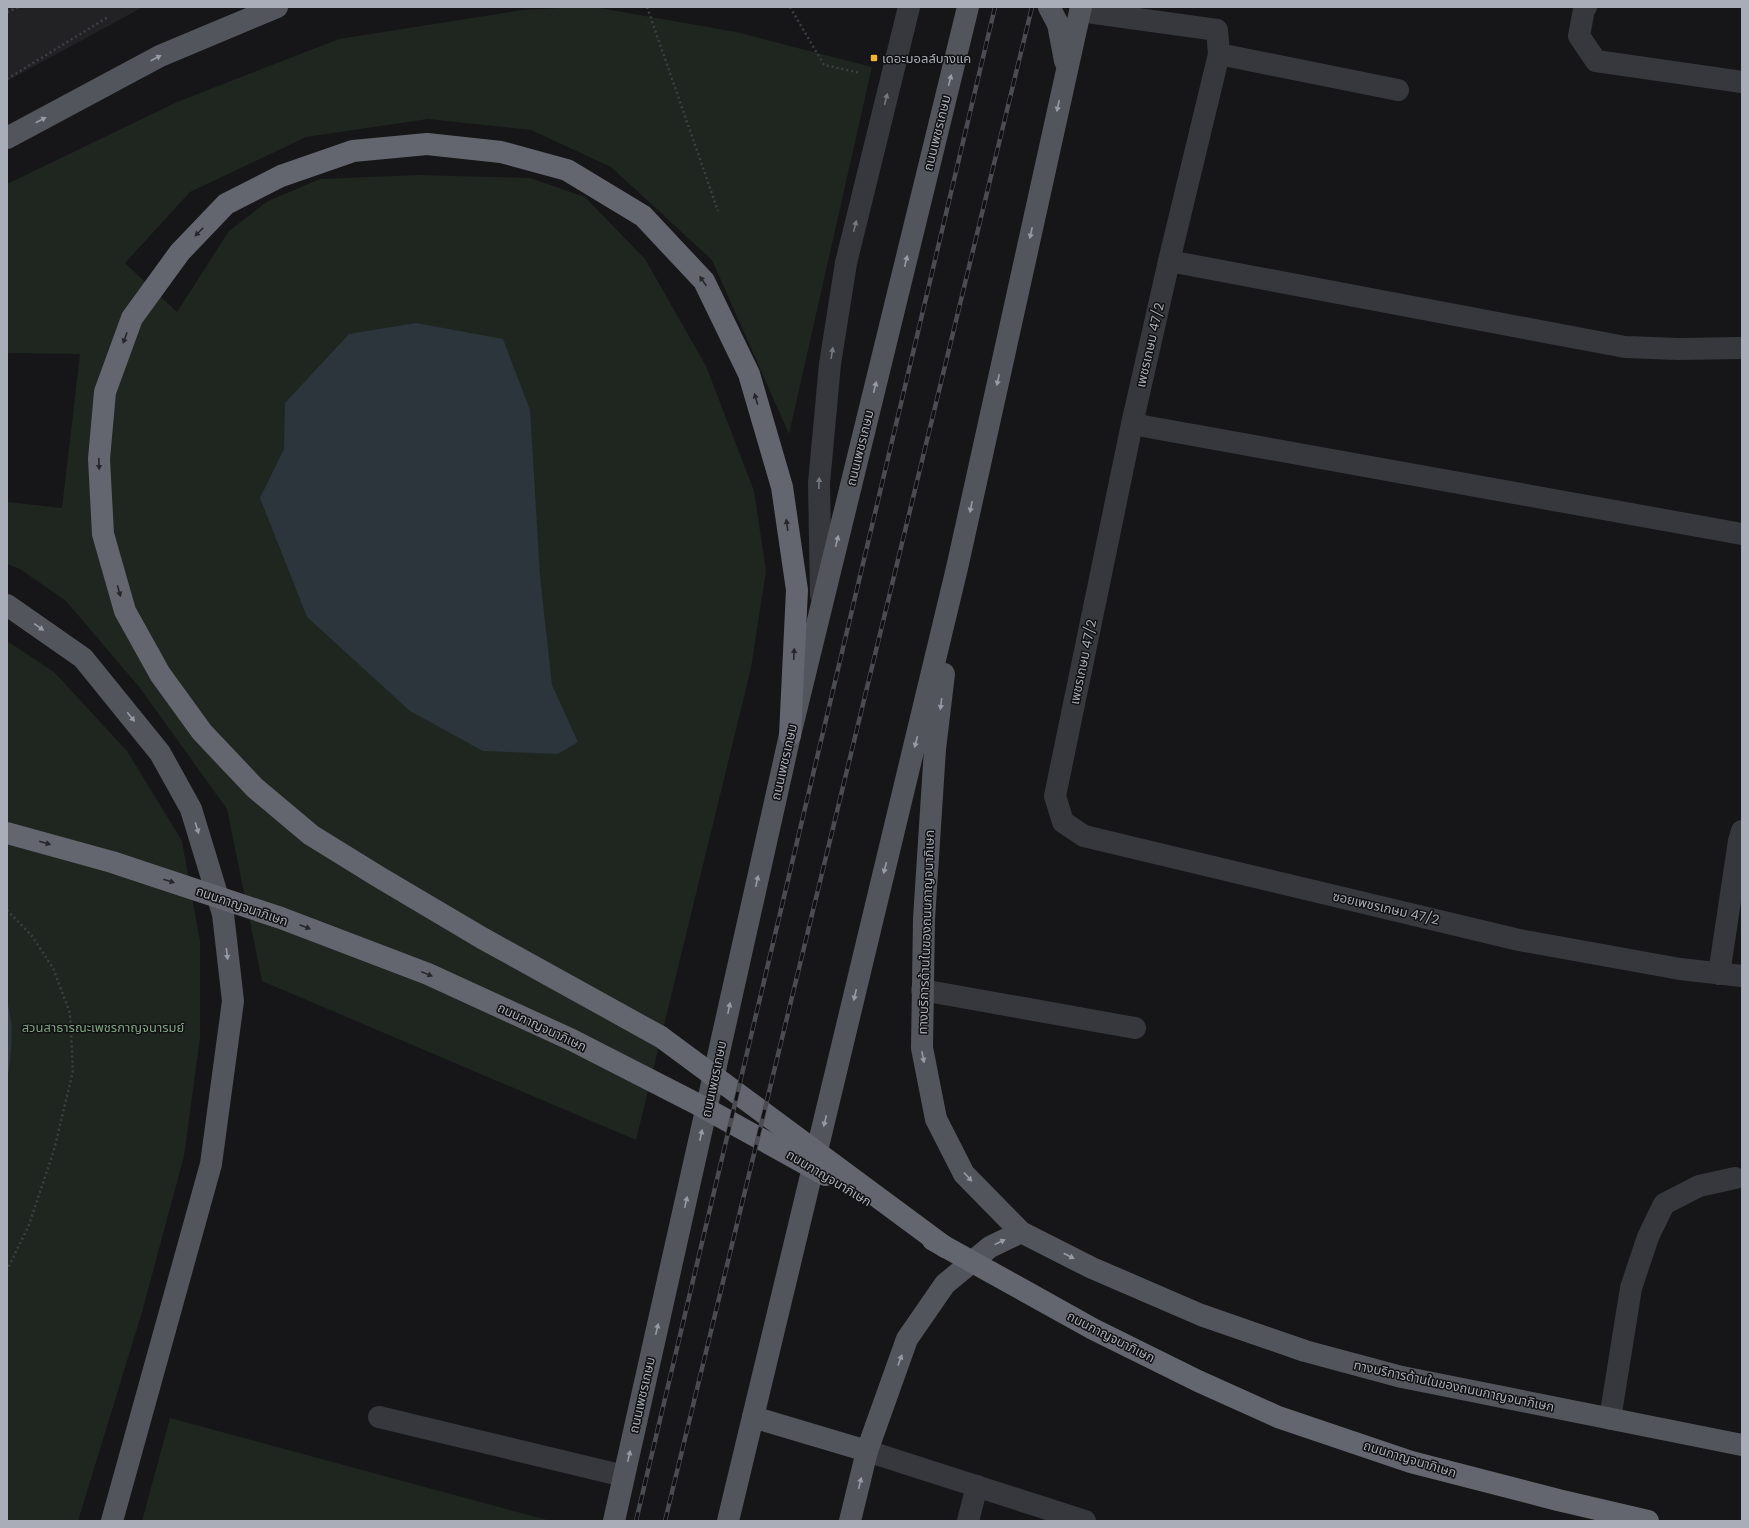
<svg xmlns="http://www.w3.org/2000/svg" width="1749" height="1528" viewBox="0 0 1749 1528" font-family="Poppins,'Noto Sans Thai',sans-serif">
<rect width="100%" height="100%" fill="#161618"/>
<path fill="#222225" d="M7,7H143L7,81Z"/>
<g fill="#1e261f">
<path d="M580,7H594L736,32L872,67L789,434L712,260L611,167L531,130L428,119L306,137L190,192L125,263L177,312L229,231L268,201L320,179L418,175L530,178L585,197L645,259L706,366L754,491L766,571L751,668L636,1140L262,981L227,809L140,688L66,601L20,569L7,564V502L62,508L80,354L7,353V184L177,102L339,39L523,10Z"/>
<path d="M7,641L54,672L127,751L182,841L200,941V1038L184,1156L142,1312L78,1521H7Z"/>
<path d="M170,1418L551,1521H142Z"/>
</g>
<g fill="#2c353c">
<path d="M416,323L503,339L530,410L540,576L552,685L578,742L558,754L483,751L410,711L307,617L260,498L284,449L285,403L349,334Z"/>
<path d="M7,1002C15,1025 11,1057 7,1081Z"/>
</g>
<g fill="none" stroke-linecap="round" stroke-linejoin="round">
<g stroke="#3d3f44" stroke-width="2.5" stroke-dasharray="2 3" stroke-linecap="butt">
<path d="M647,7L718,211"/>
<path d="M790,7L824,65L861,73"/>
<path d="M7,12L19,7"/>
<path d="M7,79L108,17"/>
<path d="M7,910L32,936L53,968L70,1013L73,1071L54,1150L29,1225L7,1270"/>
</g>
<g stroke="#37383d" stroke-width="22">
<path d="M1586,7L1584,9L1579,36L1596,61L1742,82"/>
<path d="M1080,11L1217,30L1219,54L1169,261L1132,424L1055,796L1063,822L1084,836L1519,940L1680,969L1742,976"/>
<path d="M1219,54L1398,90"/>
<path d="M1169,261L1625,347L1679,349L1742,348"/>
<path d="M1132,424L1742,534"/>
<path d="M821,595L819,483L830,364L846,263L909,7"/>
<path d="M1719,974L1739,841L1742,831"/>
<path d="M922,990L1135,1028"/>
<path d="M379,1417L624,1476"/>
<path d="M1610,1419L1631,1288L1648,1237L1664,1204L1699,1186L1735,1178"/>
<path d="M867,1451L1085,1521"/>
<path d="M968,1521L977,1486"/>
</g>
<g stroke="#53555c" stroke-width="22">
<path d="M1049,7L1058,24L1065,61"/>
<path d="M7,138L160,56L277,7"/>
<path d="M7,605L83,658L160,753L191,809L223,914L233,1001L211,1164L112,1521"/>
<path d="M944,674L935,749L924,919L922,1048L936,1119L964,1174L1021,1232L1092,1268L1201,1315L1305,1351L1402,1377L1742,1445"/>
<path d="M753,1417L867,1451"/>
<path d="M614,1521L790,735L968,7"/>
<path d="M728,1521L957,568L1081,7"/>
<path d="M850,1521L867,1451L907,1339L945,1284L990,1247L1021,1232"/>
</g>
<g stroke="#63666e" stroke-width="22">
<path d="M790,735L797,590L782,487L749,374L704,281L643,216L567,170L501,152L427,144L353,151L281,176L226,204L180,252L132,318L105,392L99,459L103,534L125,611L160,674L202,732L255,788L311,835L379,877L482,938L661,1037L945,1247"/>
<path d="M7,833L112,862L281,918L428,974L572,1040L701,1106L826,1175"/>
<path d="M933,1240L1093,1329L1198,1381L1278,1417L1411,1462L1558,1500L1648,1521"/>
</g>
<defs>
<g id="rail">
<path d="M636,1521L995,7"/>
<path d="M665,1521L1032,7"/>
</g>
</defs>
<use href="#rail" stroke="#4a4c52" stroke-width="4.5"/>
<use href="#rail" stroke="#111113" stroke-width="3" stroke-dasharray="9" stroke-linecap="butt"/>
</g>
<defs><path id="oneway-solid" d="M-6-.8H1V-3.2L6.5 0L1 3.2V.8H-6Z"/></defs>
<g fill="#979ba6">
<use href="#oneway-solid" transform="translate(156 58) rotate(-27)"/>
<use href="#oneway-solid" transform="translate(950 80) rotate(-76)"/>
<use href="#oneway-solid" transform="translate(1058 106) rotate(102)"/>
<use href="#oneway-solid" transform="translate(41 120) rotate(-28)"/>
<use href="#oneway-solid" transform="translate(1031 233) rotate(102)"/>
<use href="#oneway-solid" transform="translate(906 261) rotate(-76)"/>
<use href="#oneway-solid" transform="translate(998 380) rotate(102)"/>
<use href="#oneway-solid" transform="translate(875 387) rotate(-76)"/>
<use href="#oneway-solid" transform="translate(971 507) rotate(102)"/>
<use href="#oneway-solid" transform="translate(837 541) rotate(-76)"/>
<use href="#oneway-solid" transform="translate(39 627) rotate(35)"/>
<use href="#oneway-solid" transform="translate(941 704) rotate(97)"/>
<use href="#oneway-solid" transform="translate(131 717) rotate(51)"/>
<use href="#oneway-solid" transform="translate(916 742) rotate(104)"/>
<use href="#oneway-solid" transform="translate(197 828) rotate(73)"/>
<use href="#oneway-solid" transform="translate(885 868) rotate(104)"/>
<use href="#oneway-solid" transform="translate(757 881) rotate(-78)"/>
<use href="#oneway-solid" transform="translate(227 954) rotate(83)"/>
<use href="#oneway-solid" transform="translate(855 995) rotate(103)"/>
<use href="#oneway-solid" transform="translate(729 1008) rotate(-78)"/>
<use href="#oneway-solid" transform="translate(923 1057) rotate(79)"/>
<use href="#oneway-solid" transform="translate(825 1121) rotate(103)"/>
<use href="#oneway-solid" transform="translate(701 1135) rotate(-78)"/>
<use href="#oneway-solid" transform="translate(968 1177) rotate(48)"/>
<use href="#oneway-solid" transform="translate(686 1202) rotate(-77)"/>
<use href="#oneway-solid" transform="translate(1000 1242) rotate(-26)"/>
<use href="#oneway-solid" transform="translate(1069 1256) rotate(27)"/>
<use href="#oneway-solid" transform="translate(657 1329) rotate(-77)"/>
<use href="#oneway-solid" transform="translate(900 1360) rotate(-70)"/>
<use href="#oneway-solid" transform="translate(629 1456) rotate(-77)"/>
<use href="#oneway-solid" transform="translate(860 1483) rotate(-77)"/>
</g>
<g fill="#757881">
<use href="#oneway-solid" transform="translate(886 99) rotate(-76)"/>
<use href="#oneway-solid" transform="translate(855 226) rotate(-76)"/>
<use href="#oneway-solid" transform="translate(832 353) rotate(-81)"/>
<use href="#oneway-solid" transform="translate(819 483) rotate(-88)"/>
</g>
<g fill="#26262a">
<use href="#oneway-solid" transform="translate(199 232) rotate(135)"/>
<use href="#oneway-solid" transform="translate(703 281) rotate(-125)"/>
<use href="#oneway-solid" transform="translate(125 338) rotate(110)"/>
<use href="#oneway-solid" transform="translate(756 399) rotate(-106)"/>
<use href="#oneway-solid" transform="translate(99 464) rotate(88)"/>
<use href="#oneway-solid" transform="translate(787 525) rotate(-98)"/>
<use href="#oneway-solid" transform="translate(119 591) rotate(74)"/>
<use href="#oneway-solid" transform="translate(794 654) rotate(-87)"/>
<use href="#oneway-solid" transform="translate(45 843) rotate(16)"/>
<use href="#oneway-solid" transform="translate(169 881) rotate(18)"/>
<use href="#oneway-solid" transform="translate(305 927) rotate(21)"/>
<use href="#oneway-solid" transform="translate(427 974) rotate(22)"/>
</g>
<rect fill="#f2b134" stroke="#111113" stroke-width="1.5" x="870" y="54" width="8" height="8" rx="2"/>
<g text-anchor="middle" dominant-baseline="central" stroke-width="3" stroke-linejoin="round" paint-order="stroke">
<g font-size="13" fill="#a8adb8" stroke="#111113" text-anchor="start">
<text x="882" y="58">เดอะมอลล์บางแค</text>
</g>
<g font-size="13" fill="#a8adb8" stroke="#111113">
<text transform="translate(937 133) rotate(-76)">ถนนเพชรเกษม</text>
<text transform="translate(1150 345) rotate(-77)">เพชรเกษม 47/2</text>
<text transform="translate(860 448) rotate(-76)">ถนนเพชรเกษม</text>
<text transform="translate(1083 662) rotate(-78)">เพชรเกษม 47/2</text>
<text transform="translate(784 762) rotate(-77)">ถนนเพชรเกษม</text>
<text transform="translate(242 906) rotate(19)">ถนนกาญจนาภิเษก</text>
<text transform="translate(1386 908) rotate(13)">ซอยเพชรเกษม 47/2</text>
<text transform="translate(926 932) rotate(-88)">ทางบริการด้านในของถนนกาญจนาภิเษก</text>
<text transform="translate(542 1027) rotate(25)">ถนนกาญจนาภิเษก</text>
<text transform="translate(714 1079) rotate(-78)">ถนนเพชรเกษม</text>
<text transform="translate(829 1178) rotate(31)">ถนนกาญจนาภิเษก</text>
<text transform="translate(1111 1337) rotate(27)">ถนนกาญจนาภิเษก</text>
<text transform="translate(1454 1386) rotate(12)">ทางบริการด้านในของถนนกาญจนาภิเษก</text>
<text transform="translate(642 1395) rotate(-77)">ถนนเพชรเกษม</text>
<text transform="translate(1410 1459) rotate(17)">ถนนกาญจนาภิเษก</text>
</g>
<g font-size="13" fill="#7fa381" stroke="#111113">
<text x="103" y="1027">สวนสาธารณะเพชรกาญจนารมย์</text>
</g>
</g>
<rect width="1749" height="1528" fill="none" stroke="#a8adb8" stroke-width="16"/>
</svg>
